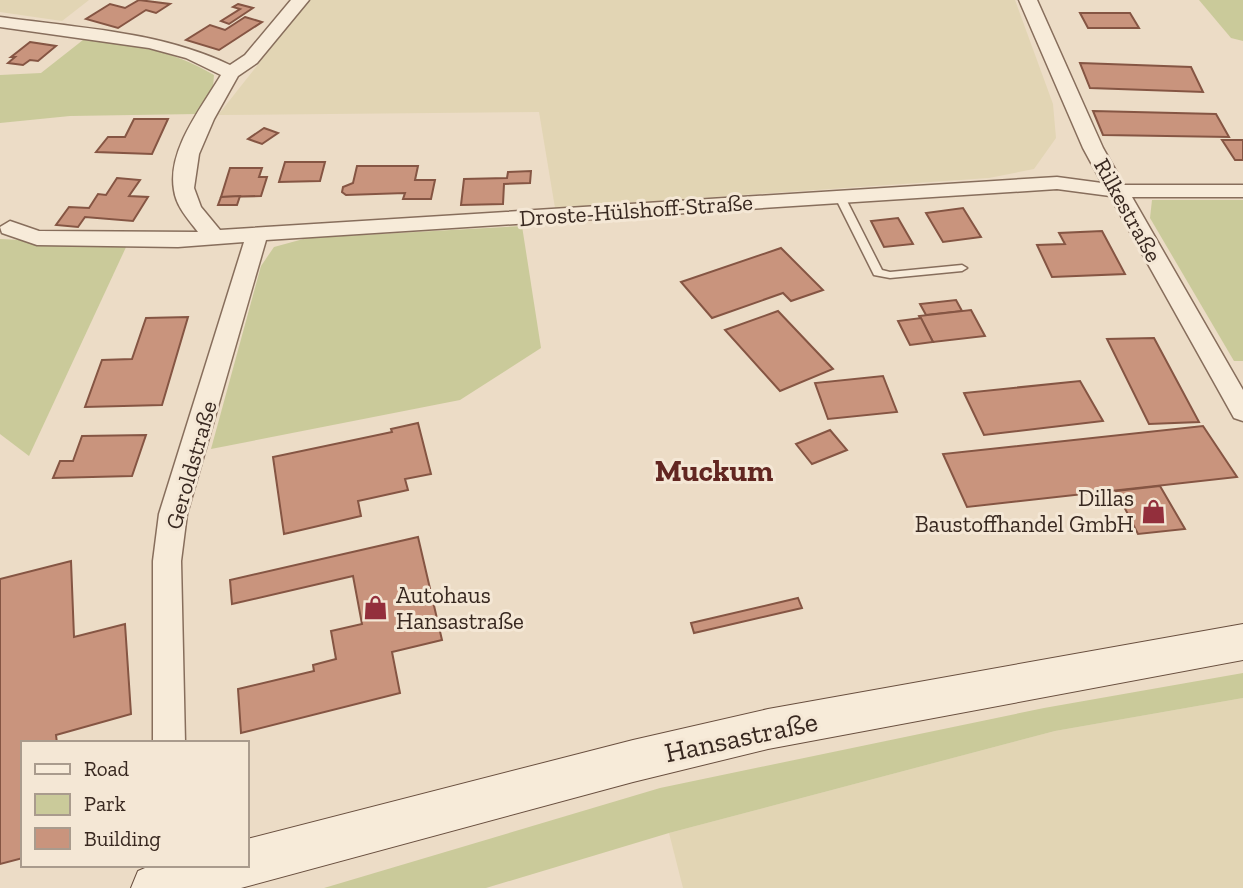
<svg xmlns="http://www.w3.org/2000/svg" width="1243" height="888" viewBox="0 0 1243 888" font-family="'Zilla Slab',serif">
<rect width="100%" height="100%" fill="#ecdcc6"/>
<g fill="#e2d5b4">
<path d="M0,0H89L62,21L0,12Z"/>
<path d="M309,0H1015L1053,104L1056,138L1034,169L989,178L555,208L539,112L218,115Z"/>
<path d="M1243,698V888H683L669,833L1055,731Z"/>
</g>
<g fill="#caca9a">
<path d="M1199,0H1243V41L1231,38Z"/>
<path d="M83,40C135,46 168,48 214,75L213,87L198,114L70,116L0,123V75L41,73Z"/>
<path d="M1152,200H1243V361H1234L1150,218Z"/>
<path d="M522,226L541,348L460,400L211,449L261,266L274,247L307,238Z"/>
<path d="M0,239L127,245L29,456L0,434Z"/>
<path d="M1243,673V698L1055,731L669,833L486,888H324L660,788L1044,708Z"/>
</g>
<g fill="#c9947d" stroke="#855543" stroke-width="2">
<path d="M139,0L170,4L156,13L146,10L118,28L86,19L110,4L125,8Z"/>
<path d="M238,4L253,8L229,24L221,21L240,9L233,7Z"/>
<path d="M1080,13H1130L1139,28H1088Z"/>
<path d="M245,17L262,22L219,50L186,40L210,25L225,30Z"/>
<path d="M30,42L56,46L38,61L30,60L23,65L8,63L15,57H11Z"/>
<path d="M1080,63L1191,67L1203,92L1090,88Z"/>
<path d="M1093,111L1216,114L1229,137L1103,135Z"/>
<path d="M134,119H168L152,154L96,152L108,137H125Z"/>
<path d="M264,128L278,133L262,144L248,139Z"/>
<path d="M1222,140H1243V160H1235Z"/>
<path d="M285,162H325L320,181L279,182Z"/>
<path d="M357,166H418L415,180H435L431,199H403L405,193L346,195L342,192L343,187L353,183Z"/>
<path d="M230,168H262L259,177H267L261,196L221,197Z"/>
<path d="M531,171L530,183L504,184L503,204L461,205L464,179L507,178L508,172Z"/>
<path d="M117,178L140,180L129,196L148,197L133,221L85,217L78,227L56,225L69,207L89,208L98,194L106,195Z"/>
<path d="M240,196L237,205H218L221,197Z"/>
<path d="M963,208L981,237L943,242L926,213Z"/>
<path d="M898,218L913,244L884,247L871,221Z"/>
<path d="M1102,231L1125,274L1052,277L1037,245L1065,244L1059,233Z"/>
<path d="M781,248L823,290L791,301L783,293L712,318L681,282Z"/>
<path d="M956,300L962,311L926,315L920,304Z"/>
<path d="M971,310L985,336L933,342L919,316Z"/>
<path d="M778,311L833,369L780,391L725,330Z"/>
<path d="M188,317L162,405L85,407L102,360L132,359L146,318Z"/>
<path d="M921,318L933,342L910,345L898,321Z"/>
<path d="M1154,338L1199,422L1149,424L1107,339Z"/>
<path d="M883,376L897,412L828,419L815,383Z"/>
<path d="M1080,381L1103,421L984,435L964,393Z"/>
<path d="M418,423L431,474L405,479L408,490L358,501L361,516L284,534L273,457L392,432L391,429Z"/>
<path d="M1203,426L1237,477L967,507L943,454Z"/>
<path d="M830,430L847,450L812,464L796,444Z"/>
<path d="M146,435L132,476L53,478L60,461H73L82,436Z"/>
<path d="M1160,486L1185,529L1138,534L1116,491Z"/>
<path d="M418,537L442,640L392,652L400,693L241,733L238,689L314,671L313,665L336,659L331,631L362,624L353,576L232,604L230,580Z"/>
<path d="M71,561L74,637L125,624L131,714L56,735L57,743H23V858L0,864V579Z"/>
<path d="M798,598L802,608L694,633L691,623Z"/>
</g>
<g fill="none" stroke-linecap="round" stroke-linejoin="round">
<defs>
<path id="lane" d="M840,194L845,197L882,270L890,272L962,265L967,268L962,271L890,278L874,275L835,197Z"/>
<path id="street" d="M291,0H309L257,63L238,76L214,119L199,154L194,188L201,207L220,230L1057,177L1102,183L1083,148L1019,0H1037L1103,148L1124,185H1243V197H1132L1243,390V421L1234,418L1110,196L1057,189L266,240L187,514L181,561L185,743H153V561L159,514L244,242L178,247L37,245L2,233L0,227L10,221L39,231L198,232C188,219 176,206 174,190C167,150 202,107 221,75L186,58L149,48L0,27V17C77,28 159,31 230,65L245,55Z"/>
<path id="secondary" d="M1243,624V660L768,749L633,782L241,888H131L138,871L152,865H247V839L633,740L768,709Z"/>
</defs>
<use href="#lane" stroke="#876e5c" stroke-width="3"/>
<use href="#street" stroke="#876e5c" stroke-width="3"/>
<use href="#secondary" stroke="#694f3f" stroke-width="2"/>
<use href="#lane" fill="#f7ebd9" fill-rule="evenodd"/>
<use href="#street" fill="#f7ebd9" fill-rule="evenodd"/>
<use href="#secondary" fill="#f7ebd9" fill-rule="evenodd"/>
</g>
<defs>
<symbol id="shop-bare" viewBox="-9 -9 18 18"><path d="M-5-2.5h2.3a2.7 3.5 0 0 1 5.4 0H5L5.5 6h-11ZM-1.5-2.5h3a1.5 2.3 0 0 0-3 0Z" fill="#932f3c" stroke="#f4e7d5" stroke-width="2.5" paint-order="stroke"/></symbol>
</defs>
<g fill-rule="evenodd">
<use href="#shop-bare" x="1136" y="494" width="35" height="35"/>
<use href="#shop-bare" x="358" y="590" width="35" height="35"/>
</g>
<g text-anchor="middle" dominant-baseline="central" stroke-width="6" stroke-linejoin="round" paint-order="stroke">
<g font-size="23" fill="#382820" stroke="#f4e7d5">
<text transform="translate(636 210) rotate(-4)">Droste-Hülshoff-Straße</text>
<text transform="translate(1128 210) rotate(61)">Rilkestraße</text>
<text transform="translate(191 465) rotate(-74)">Geroldstraße</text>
</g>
<g font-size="23" fill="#382820" stroke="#f4e7d5" text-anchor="end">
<text x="1134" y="498">Dillas<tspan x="1134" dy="26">Baustoffhandel GmbH</tspan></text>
<text x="396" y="595" text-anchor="start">Autohaus<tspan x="396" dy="26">Hansastraße</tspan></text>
</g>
<g font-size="28" fill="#382820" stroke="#f4e7d5">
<text transform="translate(741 737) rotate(-12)">Hansastraße</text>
</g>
<g font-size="30" font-weight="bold" fill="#622621" stroke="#f4e7d5">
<text x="714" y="471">Muckum</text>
</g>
</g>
<rect x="21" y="741" width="228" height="126" fill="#f4e7d5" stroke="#a99b8d" stroke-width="2"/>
<rect x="35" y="764" width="35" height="10" fill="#f7ebd9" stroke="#a99b8d" stroke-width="2"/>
<text x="84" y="776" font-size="21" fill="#382820">Road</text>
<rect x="35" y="794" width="35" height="21" fill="#caca9a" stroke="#a99b8d" stroke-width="2"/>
<text x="84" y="811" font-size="21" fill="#382820">Park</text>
<rect x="35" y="828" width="35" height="21" fill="#c9947d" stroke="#a99b8d" stroke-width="2"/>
<text x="84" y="846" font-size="21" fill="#382820">Building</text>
</svg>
